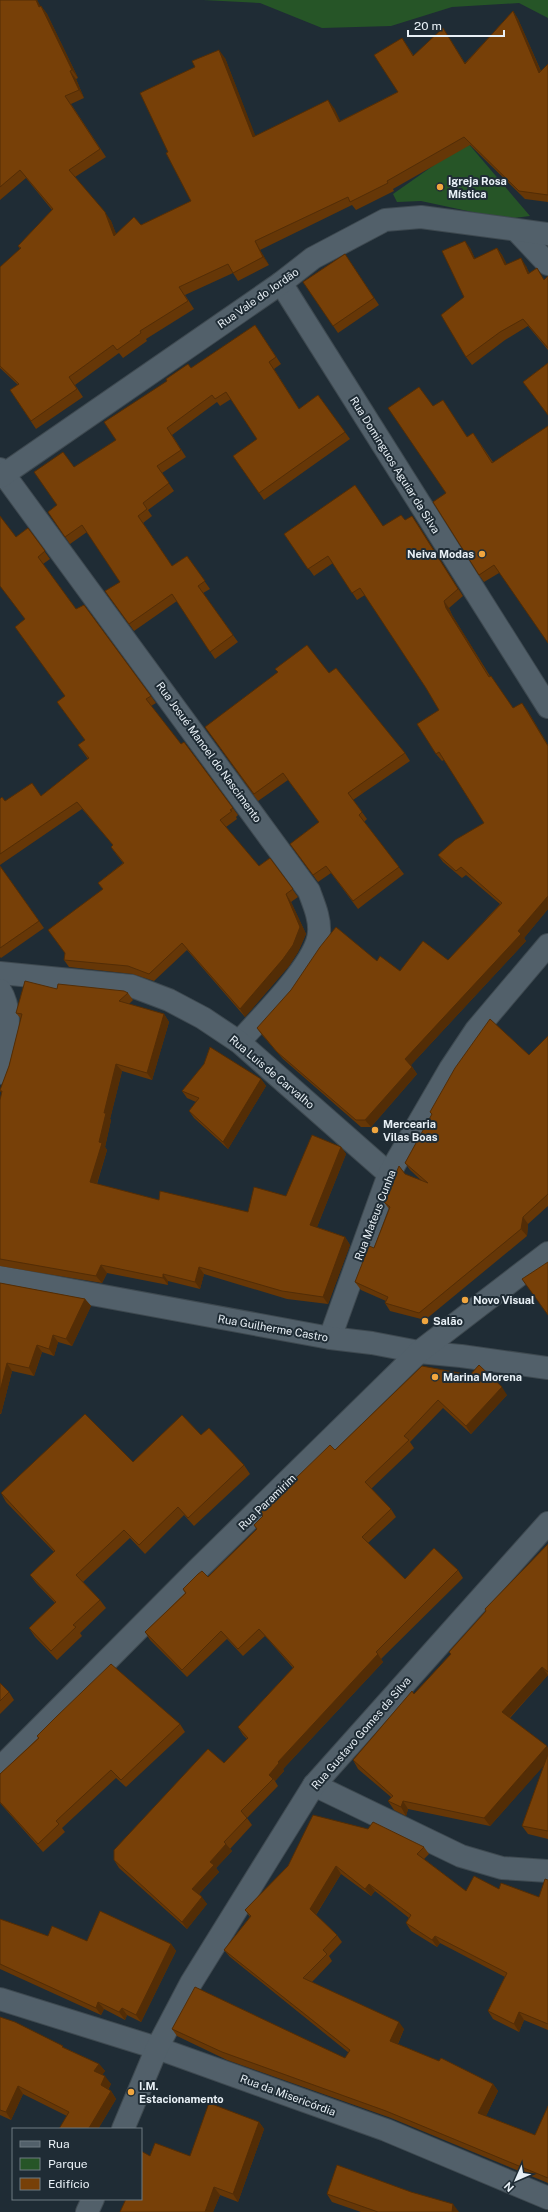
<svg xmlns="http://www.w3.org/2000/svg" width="548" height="2212" viewBox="0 0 548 2212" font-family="'Public Sans',sans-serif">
<rect width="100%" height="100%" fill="#1f2c35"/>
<g fill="#265527">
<path d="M203,0H548V18L519,3L452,7L391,26L322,28L260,3Z"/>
<path d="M467,142L530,216L505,219L421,201L397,202L393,194Z"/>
</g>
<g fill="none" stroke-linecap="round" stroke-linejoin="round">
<defs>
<g id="street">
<path d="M517,231L548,264"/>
<path d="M281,283L548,707"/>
<path d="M0,469L309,891C314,905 320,918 319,932C318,962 260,1018 239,1042"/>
<path d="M0,477L281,283L313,258L385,220L421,217L548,234"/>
<path d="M0,973L132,986L169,1000L203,1018L239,1042L389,1174"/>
<path d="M0,990C15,1014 5,1047 0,1073"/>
<path d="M330,1338L389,1174L450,1069L476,1030L548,945"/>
<path d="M314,1785L461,1856L502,1868L548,1871"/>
<path d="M0,1999L157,2048L386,2130L548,2198"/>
<path d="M123,2129L157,2048L191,1983L314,1785L548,1523"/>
<path d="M87,2212L93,2199"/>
</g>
<g id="secondary">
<path d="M0,1277L330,1338L372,1343L419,1352L461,1356L548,1368"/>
<path d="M0,1768L197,1570L419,1352L548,1253"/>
</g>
</defs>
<use href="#street" stroke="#3e4950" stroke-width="24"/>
<use href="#secondary" stroke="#3e4950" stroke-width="24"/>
<use href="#street" stroke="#52606a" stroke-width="22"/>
<use href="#secondary" stroke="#52606a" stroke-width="22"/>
</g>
<g fill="#663707">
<path d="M0,0H37L40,6H41L47,14L78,78L76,79L84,98L71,104L106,157L75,177L111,221L116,234L141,225L191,201L168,152L225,58L255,136L334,108L340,121L398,92L402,38L414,56L443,28L465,63L513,11L518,19L541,71L548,64V202L525,199L470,145L393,189L394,191L356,210L352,205L260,250L269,265L238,281L233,273L185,295L194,309L146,339L147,341L123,358L119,353L75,385L83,397L36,429L10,390L18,385L0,368V267L20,249L18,246L52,210L26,178L0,200Z"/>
<path d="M470,248L475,259L497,248L502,255L507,265L526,266L529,273L545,280L548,276V350L528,326L505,340L472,365L466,357L464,297Z"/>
<path d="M345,254L379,305L338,333L303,282Z"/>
<path d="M255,325L281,364L274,369L299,409L318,395L350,439L264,500L233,456L257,439L231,399L220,406L217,402L172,435L186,457L162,473L174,491L148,510L152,516L143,523L172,566L187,556L210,589L203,593L238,642L215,659L177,601L134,631L105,591L120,582L87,532L70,544L48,512L57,505L116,440L191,368Z"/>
<path d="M548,363V415L523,382Z"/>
<path d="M433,406L468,437L473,433L493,462L499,573L484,582L479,575L446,493Z"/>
<path d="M405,520L417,523L463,596L449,608L452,615L490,676L513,708L527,710L548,745V909L524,938L526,941L411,1065L417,1074L371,1127H361L283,1059L262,1035L257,1028L377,961L400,971L448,960L500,904L466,875L462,878L443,862L438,855L484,823L444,760L442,761L436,754L439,710L426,688L365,595L357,600L333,563L314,576L284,534L383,526Z"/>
<path d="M28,528L50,559L43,564L76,609L84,605L156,703L151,706L181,744L184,742L238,815L236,817L237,819L226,827L259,866L270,858L298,897L291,902L306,934L298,952L289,966L245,1017L187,950L154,981L133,974L69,967L64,960L103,889L98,883L123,863L116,854L111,847L113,845L82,809L0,865V799L5,801L41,796L88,759L78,745L85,740L57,702L65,696L25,620L16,537Z"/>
<path d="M329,673L405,753L410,761L353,800L367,819L364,822L404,874L358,909L331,873L318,882L290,844L319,822L288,780L258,801L205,727Z"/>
<path d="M0,866L44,928L1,958L0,957Z"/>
<path d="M57,989L128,993L133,1000L129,1004L164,1014L169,1022L152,1080L122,1071L110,1119L111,1120L105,1147L107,1150L97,1184L159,1200L248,1212L286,1196L341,1147L346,1154L317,1227L345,1237L350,1245L328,1304L287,1299L204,1274L200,1289L168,1281V1285L107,1273L102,1283L0,1266V1100L2,1093L0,1091L9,1066L21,1019L16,1013Z"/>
<path d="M548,1036V1206L528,1224L527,1236L425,1320L390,1311L385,1303L386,1301L361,1290L355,1282L374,1248L389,1209L384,1202L422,1181L410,1170L405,1163L432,1115L430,1112L529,1055Z"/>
<path d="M261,1079L266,1086L228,1149L194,1118L189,1111L196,1102L187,1098L182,1091Z"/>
<path d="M0,1283L85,1299L91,1306L72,1346L58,1342L54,1356L42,1352L34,1376L12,1371L1,1414H0Z"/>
<path d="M422,1366L507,1395L471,1434L443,1408L410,1442L414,1448L371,1489L391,1509L396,1517L368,1543L405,1579L458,1570L463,1578L381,1659L383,1662L283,1769L284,1771L275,1781L278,1786L247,1818L252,1825L230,1849L232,1851L216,1868L219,1872L199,1894L207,1904L187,1929L119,1868L114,1860L224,1763L247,1739L243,1735L238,1727L293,1668L265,1636L243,1656L227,1639L187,1677L150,1640L145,1632L185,1593L183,1589L208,1577L257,1529L254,1525L263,1517L260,1513L335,1450Z"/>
<path d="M201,1435L244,1465L250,1474L194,1526L184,1515L145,1554L130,1538L83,1582L100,1600L106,1608L80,1633L82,1636L57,1660L35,1637L29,1628L55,1603L36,1583L30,1575L54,1552L6,1502L1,1493L133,1462Z"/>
<path d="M548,1544V1675L510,1718L548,1748V1839L528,1834L522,1826L544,1765L490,1826L408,1809L406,1816L394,1810L388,1801L391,1797L358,1769L353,1760L451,1654L449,1652Z"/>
<path d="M0,1683L9,1692L14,1700L0,1714Z"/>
<path d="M180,1724L185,1732L126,1787L116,1778L62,1828L65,1832L43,1852L0,1803V1774L38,1738L37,1736Z"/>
<path d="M424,1847L429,1854L424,1859L466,1891L499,1889L539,1897L548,1880V2030L524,2020L519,2032L493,2019L488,2011L505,1977L440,1943L437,1947L411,1931L406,1923L409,1918L375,1891L371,1896L341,1874L316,1915L337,1935L342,1942L329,1956L332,1961L312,1982L404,2029L398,2044L493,2084L498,2091L486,2116L535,2135L548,2106V2183L391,2118L227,2060L177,2036L172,2029L345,2058L349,2053L230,1957L224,1950L250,1917L245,1910L288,1866Z"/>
<path d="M0,1919L48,1936L87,1941L171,1944L176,1951L141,2022L127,2015L125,2020L104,2009L101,2015L0,1969Z"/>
<path d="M0,2017L65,2048L99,2064L105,2071L102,2075L111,2084L108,2090L111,2091L116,2099L98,2129H59L67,2116L23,2094L11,2120L0,2115Z"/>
<path d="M259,2122L264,2129L238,2202L220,2195L213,2212H120L150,2156H190Z"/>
<path d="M327,2194L459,2212H361L332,2202Z"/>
</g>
<g fill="#532d06">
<path d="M36,0H37L45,15L39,7Z"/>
<path d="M41,6L47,14L78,78L72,70Z"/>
<path d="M513,11L518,19L545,81L539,73Z"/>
<path d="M219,50L225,58L259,145L253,137Z"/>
<path d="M70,71L76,79L84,98L79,90Z"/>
<path d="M328,100L334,108L345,130L339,122Z"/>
<path d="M105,212L111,221L120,244L114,236Z"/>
<path d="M255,241L260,250L269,265L263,257Z"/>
<path d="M465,241L470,248L479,267L474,259Z"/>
<path d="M497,248L502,255L511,273L505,265Z"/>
<path d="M521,258L526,266L533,281L528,274Z"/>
<path d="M412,516L417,523L463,596L458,589Z"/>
<path d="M444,601L449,608L452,615L495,684L446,608Z"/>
<path d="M522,703L527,710L548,745V746Z"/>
<path d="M286,894L291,902L306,934L298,952L289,966L245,1017L240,1009Z"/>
<path d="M548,896V909L524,938L526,941L410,1066L405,1059L518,931Z"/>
<path d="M164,1014L169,1022L152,1080L147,1073Z"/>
<path d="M116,1064L122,1071L110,1119L111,1120L105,1147L107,1150L95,1189L90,1182L99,1142L104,1113Z"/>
<path d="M412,1067L417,1074L371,1127L365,1120Z"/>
<path d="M261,1079L266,1086L228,1149L223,1142Z"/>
<path d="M341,1147L346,1154L315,1232L310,1225Z"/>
<path d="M523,1217L528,1224L527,1236L521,1229Z"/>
<path d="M345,1237L350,1245L328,1304L323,1297Z"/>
<path d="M101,1265L107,1273L102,1283L96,1276Z"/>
<path d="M199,1267L204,1274L200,1289L195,1282Z"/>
<path d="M163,1274L168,1281V1285L163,1278Z"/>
<path d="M85,1299L91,1306L72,1346L66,1339Z"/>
<path d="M53,1335L58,1342L54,1356L49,1349Z"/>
<path d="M37,1345L42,1352L34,1376L29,1368Z"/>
<path d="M7,1363L12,1371L1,1414L0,1413V1391Z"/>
<path d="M502,1387L507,1395L471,1434L466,1426Z"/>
<path d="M378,1654L383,1662L283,1769L284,1771L275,1781L269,1775L278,1762Z"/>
<path d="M542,1667L548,1675L507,1720L502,1712Z"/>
<path d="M547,1746L548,1748V1761L490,1826L484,1818Z"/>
<path d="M403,1801L408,1809L406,1816L401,1807Z"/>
<path d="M226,1844L232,1851L216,1868L219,1872L197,1896L192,1889L210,1862Z"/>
<path d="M336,1866L341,1874L315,1916L310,1909Z"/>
<path d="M369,1884L375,1891L371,1896L365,1889Z"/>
<path d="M202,1897L207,1904L187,1929L182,1922Z"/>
<path d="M435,1936L440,1943L437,1947L432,1940Z"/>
<path d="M171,1944L176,1951L141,2022L136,2015Z"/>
<path d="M98,2002L104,2009L101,2015L96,2008Z"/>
<path d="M122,2008L127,2015L125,2020L119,2012Z"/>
<path d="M519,2012L524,2020L519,2032L514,2024Z"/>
<path d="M399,2022L404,2029L396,2048L390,2041Z"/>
<path d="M99,2064L105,2071L100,2078L94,2071Z"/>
<path d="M105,2076L111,2084L106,2093L101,2085Z"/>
<path d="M493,2084L498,2091L484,2120L478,2113Z"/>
<path d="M18,2086L23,2094L11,2120L6,2112Z"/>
<path d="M111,2091L116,2099L98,2129H89V2128Z"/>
<path d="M259,2122L264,2129L238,2202L233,2194Z"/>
<path d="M214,2187L220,2195L213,2212H205Z"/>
<path d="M453,2204L459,2212H452Z"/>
</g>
<g fill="#774008" stroke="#532d06">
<path d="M0,0H36L39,7L41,6L72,70L70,71L79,90L65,96L100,149L69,170L105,212L114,236L134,217L141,225L191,201L166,153L168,152L140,93L195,67L192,61L219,50L253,137L328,100L339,122L398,92L374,55L402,38L413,56L443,28L465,64L513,11L539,73L548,64V195L519,191L464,137L387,181L388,183L350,202L348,197L255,241L263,257L233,273L228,264L179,287L188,301L140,331L141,333L117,350L113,345L69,377L77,389L31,421L10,390L19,384L0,366V267L21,248L18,246L53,209L20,170L0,187Z"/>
<path d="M465,241L474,259L497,248L505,265L521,258L528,274L537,268L544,280L548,276V348L523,319L500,332L466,357L441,315L464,297L442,251Z"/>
<path d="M345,254L374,298L333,326L303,282Z"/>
<path d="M255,325L276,357L269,362L299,409L318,395L345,432L259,493L233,456L257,439L226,392L215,399L212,395L167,428L181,450L157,466L169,483L143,503L147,509L138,516L172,566L187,556L205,581L198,586L233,635L210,652L172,594L129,624L105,591L120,582L82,525L65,537L48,512L57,505L34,472L63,452L74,467L116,440L104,422L167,381L166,379L188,364L191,368Z"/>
<path d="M548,363V415L523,382Z"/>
<path d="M419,387L433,406L443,400L467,437L473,433L492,463L548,426V643L494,565L479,575L433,502L446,493L388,408Z"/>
<path d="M355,485L383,526L401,515L405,520L412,516L458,589L444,601L446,608L489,677L491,676L513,708L522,703L548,746V896L518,931L521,934L405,1059L412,1067L365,1120H356L277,1052L257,1028L291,990L320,947L336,927L377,961L380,956L400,971L423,941L448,960L502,903L461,867L456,871L438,855L455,840L484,823L439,752L436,754L417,724L439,710L426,688L360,588L352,593L328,556L308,569L284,534Z"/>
<path d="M0,516L16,537L28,528L45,551L38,557L76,609L84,605L151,696L146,699L181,744L184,742L233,808L230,810L232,811L220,820L259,866L270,858L293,889L286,894L300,927L293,945L283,959L240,1009L182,943L149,974L128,966L64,960L65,953L48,930L103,889L98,883L124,863L111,847L113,845L77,802L0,854V799L2,797L5,801L32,783L41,796L89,758L78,745L85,740L57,702L65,696L15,627L25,619L0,586Z"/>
<path d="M307,645L329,673L336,668L405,753L348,793L362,812L359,815L399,867L353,901L326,866L313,875L290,844L319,822L283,773L254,794L205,727L278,672L275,669Z"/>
<path d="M0,866L39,921L0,948Z"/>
<path d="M25,981L57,989L58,984L124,991L128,993L119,1001L164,1014L147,1073L116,1064L104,1113H106L99,1142L102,1143L90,1182L159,1200L160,1191L248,1212L254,1187L286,1196L312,1135L341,1147L310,1225L345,1237L323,1297L282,1291L199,1267L195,1282L163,1274V1278L101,1265L96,1276L0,1259V1100L2,1091H0V1090L9,1066L22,1014L16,1013Z"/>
<path d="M490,1019L529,1055L548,1036V1194L523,1217L521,1229L419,1313L385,1303L388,1297L355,1282L369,1246L374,1248L390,1207L384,1202L399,1166L405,1174L428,1183L405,1163L432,1114L430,1112L455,1068Z"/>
<path d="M210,1047L261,1079L223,1142L189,1111L199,1098L182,1091L204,1064Z"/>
<path d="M548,1262V1315L522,1279Z"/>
<path d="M0,1283L85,1299L66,1339L53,1335L49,1349L37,1345L29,1368L7,1363L0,1391Z"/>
<path d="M479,1365L502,1387L466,1426L438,1400L404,1436L409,1440L365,1482L391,1509L362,1537L405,1579L434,1548L458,1570L376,1652L378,1654L278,1762L279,1763L269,1775L273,1779L241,1811L247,1818L224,1842L226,1844L210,1862L214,1865L192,1889L202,1897L182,1922L114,1860V1850L208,1749L224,1763L248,1738L238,1727L294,1667L259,1629L238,1649L221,1631L182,1670L145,1632L186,1593L183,1589L198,1574L202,1571L208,1577L257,1529L254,1525L263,1516L260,1513L330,1445L335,1450L422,1366L470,1375Z"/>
<path d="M85,1414L133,1462L182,1415L201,1435L209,1428L244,1465L188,1518L178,1507L139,1545L124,1530L76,1575L100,1600L73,1625L76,1627L51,1651L29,1628L56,1602L30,1575L55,1551L1,1493Z"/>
<path d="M548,1544V1672L542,1667L502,1712L547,1746L484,1818L403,1801L401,1807L388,1801L393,1796L353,1760L412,1691L414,1694L451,1654L449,1652L486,1611L485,1609Z"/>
<path d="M111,1664L180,1724L121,1780L111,1770L56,1821L59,1824L38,1844L0,1802V1774L39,1738L37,1736L56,1717Z"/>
<path d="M0,1683L9,1692L0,1701Z"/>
<path d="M548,1754V1831L522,1826Z"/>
<path d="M313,1815L368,1829L373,1822L424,1847L417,1854L466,1891L474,1876L499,1889L501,1883L539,1897L545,1879L548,1880V2024L519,2012L514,2024L488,2011L507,1973L435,1936L432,1940L406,1923L411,1915L369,1884L365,1889L336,1866L310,1909L337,1935L323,1950L327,1954L303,1978L399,2022L390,2041L439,2061L441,2058L493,2084L478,2113L535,2135L548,2106V2178L386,2111L222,2052L172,2029L195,1987L345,2058L350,2050L224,1950L251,1916L245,1910L288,1866Z"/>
<path d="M100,1911L171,1944L136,2015L122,2008L119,2012L98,2002L96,2008L0,1964V1919L48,1936L52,1926L87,1941Z"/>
<path d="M0,2017L15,2022L63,2046L62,2047L99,2064L94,2071L105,2076L101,2085L111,2091L89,2128L91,2129H59L69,2112L18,2086L6,2112L0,2110Z"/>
<path d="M209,2103L259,2122L233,2194L214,2187L205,2212H120L126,2199H141V2151L150,2156L155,2143L190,2156Z"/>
<path d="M337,2165L411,2192L453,2204L452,2212H378L327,2194Z"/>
</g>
<g fill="#f1a63f" stroke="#1f2c35" stroke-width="1.5">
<circle cx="440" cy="187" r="4"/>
<circle cx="482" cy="554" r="4"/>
<circle cx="375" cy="1130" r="4"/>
<circle cx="465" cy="1300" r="4"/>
<circle cx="425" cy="1321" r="4"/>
<circle cx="435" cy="1377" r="4"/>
<circle cx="131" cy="2092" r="4"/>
</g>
<g text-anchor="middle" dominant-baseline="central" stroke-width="4" stroke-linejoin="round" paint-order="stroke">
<g font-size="11" font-weight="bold" fill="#e8f0f6" stroke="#1f2c35" text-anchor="start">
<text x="448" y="181">Igreja Rosa<tspan x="448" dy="13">Mística</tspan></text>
<text x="474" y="554" text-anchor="end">Neiva Modas</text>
<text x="383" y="1124">Mercearia<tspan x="383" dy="13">Vilas Boas</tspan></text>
<text x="473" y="1300">Novo Visual</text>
<text x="433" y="1321">Salão</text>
<text x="443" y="1377">Marina Morena</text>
<text x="139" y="2086">I.M.<tspan x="139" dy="13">Estacionamento</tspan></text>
</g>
<g font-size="11" fill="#e8f0f6" stroke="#1f2c35">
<text transform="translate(258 298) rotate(-35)">Rua Vale do Jordão</text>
<text transform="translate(395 465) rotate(58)">Rua Dominguos Aguiar da Silva</text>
<text transform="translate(209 752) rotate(54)">Rua Josué Manoel do Nascimento</text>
<text transform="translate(272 1072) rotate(40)">Rua Luis de Carvalho</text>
<text transform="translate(375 1215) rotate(-69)">Rua Mateus Cunha</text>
<text transform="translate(273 1328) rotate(10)">Rua Guilherme Castro</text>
<text transform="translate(267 1502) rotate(-44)">Rua Paramirim</text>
<text transform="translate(361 1733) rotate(-49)">Rua Gustavo Gomes da Silva</text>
<text transform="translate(288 2095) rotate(20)">Rua da Misericórdia</text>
</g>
</g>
<rect x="12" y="2128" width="130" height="72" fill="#1f2c35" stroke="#6f7a82"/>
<rect x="20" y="2141" width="20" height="6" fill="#52606a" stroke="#6f7a82"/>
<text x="48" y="2148" font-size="12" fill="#e8f0f6">Rua</text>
<rect x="20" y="2158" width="20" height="12" fill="#265527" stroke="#6f7a82"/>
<text x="48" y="2168" font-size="12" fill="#e8f0f6">Parque</text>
<rect x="20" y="2178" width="20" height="12" fill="#774008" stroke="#6f7a82"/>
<text x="48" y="2188" font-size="12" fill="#e8f0f6">Edifício</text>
<g transform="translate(516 2180) rotate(225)" stroke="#1f2c35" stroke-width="3" paint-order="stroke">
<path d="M0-3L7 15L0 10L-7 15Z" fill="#e8f0f6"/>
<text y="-6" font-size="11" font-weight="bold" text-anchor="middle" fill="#e8f0f6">N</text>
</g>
<path d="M408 30v6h96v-6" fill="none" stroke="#e8f0f6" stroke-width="2"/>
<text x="414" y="30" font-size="12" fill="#e8f0f6" stroke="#1f2c35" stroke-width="3" paint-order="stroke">20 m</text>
</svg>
